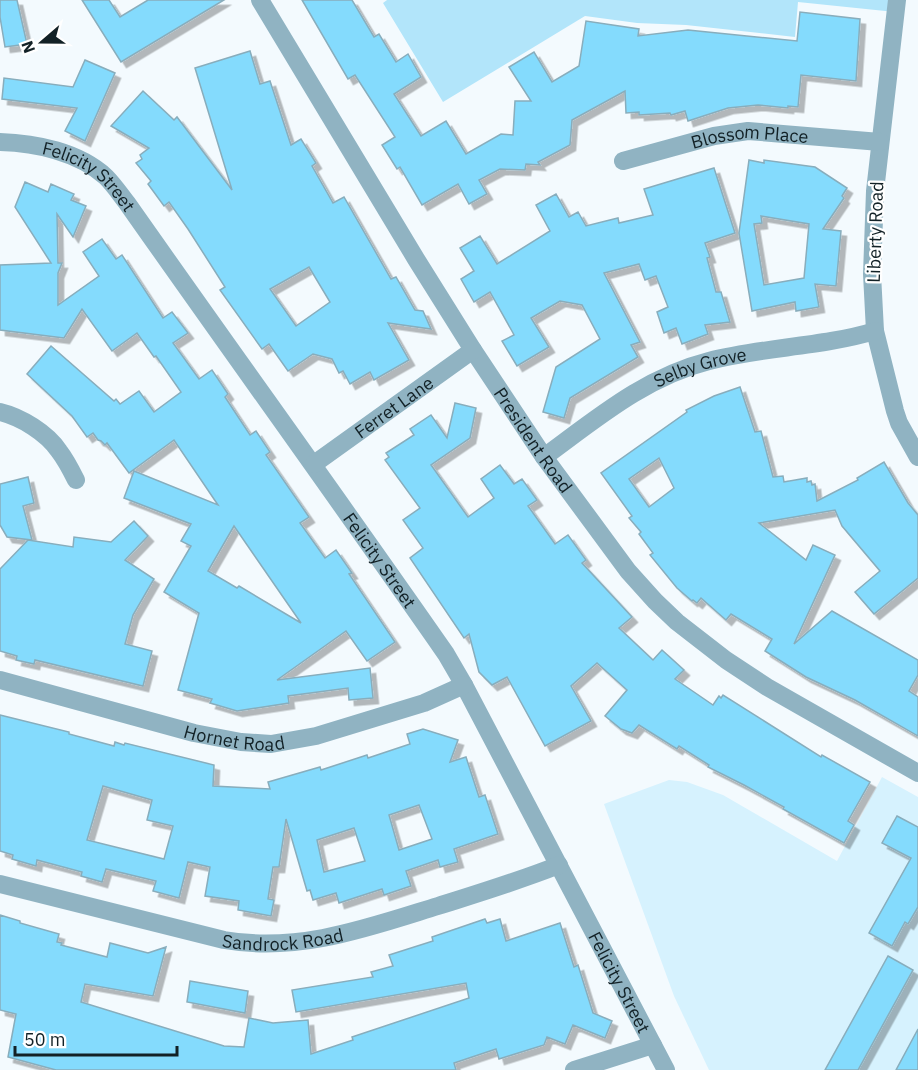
<svg xmlns="http://www.w3.org/2000/svg" width="918" height="1070" viewBox="0 0 918 1070" font-family="'IBM Plex Sans',sans-serif">
<defs>
<filter id="shadow"><feDropShadow dx="5.5" dy="5.5" stdDeviation="0" flood-color="#0004"/></filter>
</defs>
<rect width="100%" height="100%" fill="#f3fafe"/>
<path fill="#d6f2fe" d="M882,777L918,797V1070H709L674,996L604,804L669,780L687,782L723,795L837,861Z"/>
<path fill="#b2e5fa" d="M387,0H897L895,12L798,2L795,37L686,25L637,23L585,16L443,102L383,3Z"/>
<g fill="#84dbfd" stroke="#88adbc" stroke-width="1.5" fill-rule="evenodd" filter="url(#shadow)">
<path d="M0,0H17L27,44L5,47L0,17Z"/>
<path d="M82,0H109L120,17L148,0H224L121,62Z"/>
<path d="M302,0H352L374,37L379,34L396,62L408,54L421,77L394,94L421,136L446,121L466,154L501,134L513,135L515,101H531L509,67L534,52L552,82L579,66L586,21L639,29L638,36L688,30L797,41L800,12L860,19L856,81L801,75L798,107L788,106V108L758,105L728,108L688,121L685,111L671,115L670,113L639,115V112L626,113L625,91L572,120L570,145L538,162L540,165L526,164L525,170L500,169L479,180L487,194L469,204L458,184L422,205L400,167L397,169L382,145L395,137L355,75L348,79Z"/>
<path d="M250,51L260,84L270,81L291,145L301,139L316,163L312,166L333,203L344,197L391,279L396,277L415,310L423,311L431,329L388,323L409,360L374,380L370,372L350,384L343,371L339,373L332,359L313,354L288,371L269,344L262,349L220,290L225,287L188,229L169,202L164,206L148,184L151,181L136,163L142,159L140,155L149,148L111,126L143,91L174,120L177,117L232,190L195,68ZM309,267L330,302L296,326L270,289Z"/>
<path d="M85,60L115,73L85,141L65,131L77,108L2,99L4,78L73,87Z"/>
<path d="M749,160L764,163V160L815,167L847,188L842,196L844,198L823,229L841,231L836,286L815,284L819,307L796,311L795,302L752,311L739,233ZM761,216L809,224L804,278L764,285L754,224L762,223Z"/>
<path d="M714,168L735,233L705,243L710,257L707,258L716,292H721L730,322L705,325L708,334L682,344L676,328L664,333L657,312L668,307L656,276L645,280L639,264L604,273L640,342L631,345L638,357L570,398L564,418L543,412L556,367L600,339L582,305L560,301L531,318L549,347L517,366L502,341L514,335L513,333L490,292L474,302L461,279L474,271L460,248L480,236L497,264L550,231L536,205L556,194L569,217L578,212L586,226L618,218L619,223L653,215L644,189Z"/>
<path d="M25,182L48,192L51,184L74,194L71,200L86,206L73,237L57,214L58,263H62L58,273V305L99,276L83,252L102,239L116,259L122,255L163,318L172,312L188,333L173,343L199,379L212,370L228,394L225,397L250,435L256,431L270,452L266,455L309,517L300,523L325,558L336,550L352,573L349,574L395,642L367,661L346,631L277,680L370,668L373,698L349,700L348,688L288,696L289,703L237,711L210,703L212,699L178,690L199,613L164,592L191,546L181,541L191,524L124,498L134,471L218,505L174,440L129,473L107,443L105,445L101,441L98,440L93,433L87,437L72,416L27,374L51,346L114,401L116,399L120,404L139,391L154,412L181,392L156,356L154,357L137,333L112,351L82,309L64,338L0,330V265L51,263L15,207ZM234,526L301,623L239,586L237,588L208,571Z"/>
<path d="M740,387L755,432L761,431L773,477L783,476L784,482L807,478V482L811,481L812,485L815,484L817,501L858,480L857,478L884,462L908,503L918,515V578L874,614L855,592L880,571L842,526L835,510L759,523L806,560L813,545L835,555L794,644L832,611L918,660V675L909,691L918,697V736L855,700L806,677L765,651L772,639L731,614L726,620L701,598L697,603L693,600L692,601L677,588L650,555L653,553L639,534L641,532L629,518L632,516L601,473L687,412L686,410L714,396ZM659,458L674,488L649,507L629,479Z"/>
<path d="M455,403L476,408L470,438L431,465L468,517L494,498L481,479L500,465L514,484L522,479L537,500L528,506L555,544L568,535L586,560L582,563L632,617L619,628L653,660L662,650L684,670L675,679L713,705L719,696L721,698L723,695L821,757L822,755L870,782L848,821L854,825L844,843L783,809L784,807L744,785L708,767L709,765L679,746L677,749L639,725L632,733L621,729L605,716L627,690L597,663L571,686L591,721L545,746L507,677L492,685L479,672L469,634L464,638L410,558L423,548L403,520L420,508L385,460L389,457L386,453L414,435L410,429L431,415L447,438Z"/>
<path d="M28,477L34,503L23,506L32,540L7,537L0,525V484Z"/>
<path d="M134,521L148,536L125,560L154,579L133,615L125,644L152,651L143,686L35,660L34,664L16,660L17,656L0,651V569L28,540L73,547L74,537L111,542Z"/>
<path d="M0,715L69,732V734L114,746L115,742L124,745L125,743L214,765L213,786L270,789L268,782L320,767L321,770L367,755L368,758L410,744L407,734L423,729L458,740L450,762L466,757L479,797L485,795L498,834L454,849L458,862L440,867L438,860L406,871L411,886L384,895L382,889L339,903L336,893L313,900L310,890L307,891L286,819L279,867H273L268,899L274,900L271,916L238,910L239,901L205,896L210,867L188,862L179,898L153,891L156,881L106,869L102,882L81,876L82,872L37,860L36,866L12,859L13,855L0,851ZM103,786L152,800L147,820L173,826L164,859L87,840ZM419,805L432,839L399,850L389,815ZM354,828L365,861L324,872L317,840Z"/>
<path d="M897,816L918,827V907L908,924L905,922L892,946L869,933L911,858L882,843Z"/>
<path d="M0,915L20,921V923L59,934L57,942L62,943L61,945L107,957L110,943L148,953L166,947L153,996L85,984L81,1002L224,1046L244,1047L249,1018L273,1023L308,1020L311,1054L353,1040L352,1037L469,998L466,983L296,1012L292,990L373,977L371,972L393,966L389,955L433,941L432,937L485,919L487,923L500,919L506,941L560,923L574,967L578,965L593,1013L612,1021L605,1038L573,1025L565,1044L547,1037L544,1045L499,1059L496,1049L454,1063L456,1070H56L8,1057L16,1014L0,1010Z"/>
<path d="M888,956L913,970L858,1070H825Z"/>
<path d="M190,981L248,991L245,1013L187,1002Z"/>
<path d="M918,1029V1070H896Z"/>
</g>
<g fill="none" stroke-linecap="round" stroke-linejoin="round">
<g stroke="#90b3c2" stroke-width="18">
<path id="s1" d="M260,0L416,259L473,350L544,457L628,571L655,601L677,622L726,660L767,687L918,773"/>
<path d="M897,0L875,191L872,274L875,331L895,411L899,423L918,457"/>
<path id="s2" d="M0,142C36,143 79,152 106,177C114,185 120,194 127,203C233,354 341,503 446,654L464,685L666,1070"/>
<path id="s3" d="M623,161L714,136L748,131L880,142"/>
<path d="M0,412C21,417 47,433 59,451C66,460 71,470 76,480"/>
<path id="s4" d="M544,457C596,419 645,377 709,361C763,347 822,347 875,331"/>
<path id="s5" d="M314,464L473,350"/>
<path id="s6" d="M0,680L194,733L241,742L271,744L316,736L424,703L464,685"/>
<path id="s7" d="M0,884L224,940C299,953 367,928 438,906C479,893 519,881 559,865"/>
<path d="M574,1070L653,1045"/>
</g>
</g>
<g text-anchor="middle" dominant-baseline="central" stroke-width="4.5" stroke-linejoin="round" paint-order="stroke">
<g font-size="18" fill="#122126" stroke="#fff">
<text stroke="none"><textPath href="#s3" startOffset="130">Blossom Place</textPath></text>
<text stroke="none"><textPath href="#s2" startOffset="99">Felicity Street</textPath></text>
<text transform="translate(875 232) rotate(-88)">Liberty Road</text>
<text stroke="none"><textPath href="#s4" startOffset="182">Selby Grove</textPath></text>
<text stroke="none"><textPath href="#s5" startOffset="98">Ferret Lane</textPath></text>
<text stroke="none"><textPath href="#s1" startOffset="518">President Road</textPath></text>
<text stroke="none"><textPath href="#s2" startOffset="585">Felicity Street</textPath></text>
<text stroke="none"><textPath href="#s6" startOffset="242">Hornet Road</textPath></text>
<text stroke="none"><textPath href="#s7" startOffset="290">Sandrock Road</textPath></text>
<text stroke="none"><textPath href="#s2" startOffset="1071">Felicity Street</textPath></text>
</g>
</g>
<g transform="translate(42 42) rotate(250)" stroke="#ffffff" stroke-width="4.5" paint-order="stroke">
<path d="M0-4.5L10 22L0 15L-10 22Z" fill="#122126"/>
<text y="-9" font-size="16" font-weight="bold" text-anchor="middle" fill="#122126">N</text>
</g>
<path d="M15 1046v9h162v-9" fill="none" stroke="#122126" stroke-width="3"/>
<text x="24" y="1046" font-size="18" fill="#122126" stroke="#ffffff" stroke-width="4.5" paint-order="stroke">50 m</text>
</svg>
